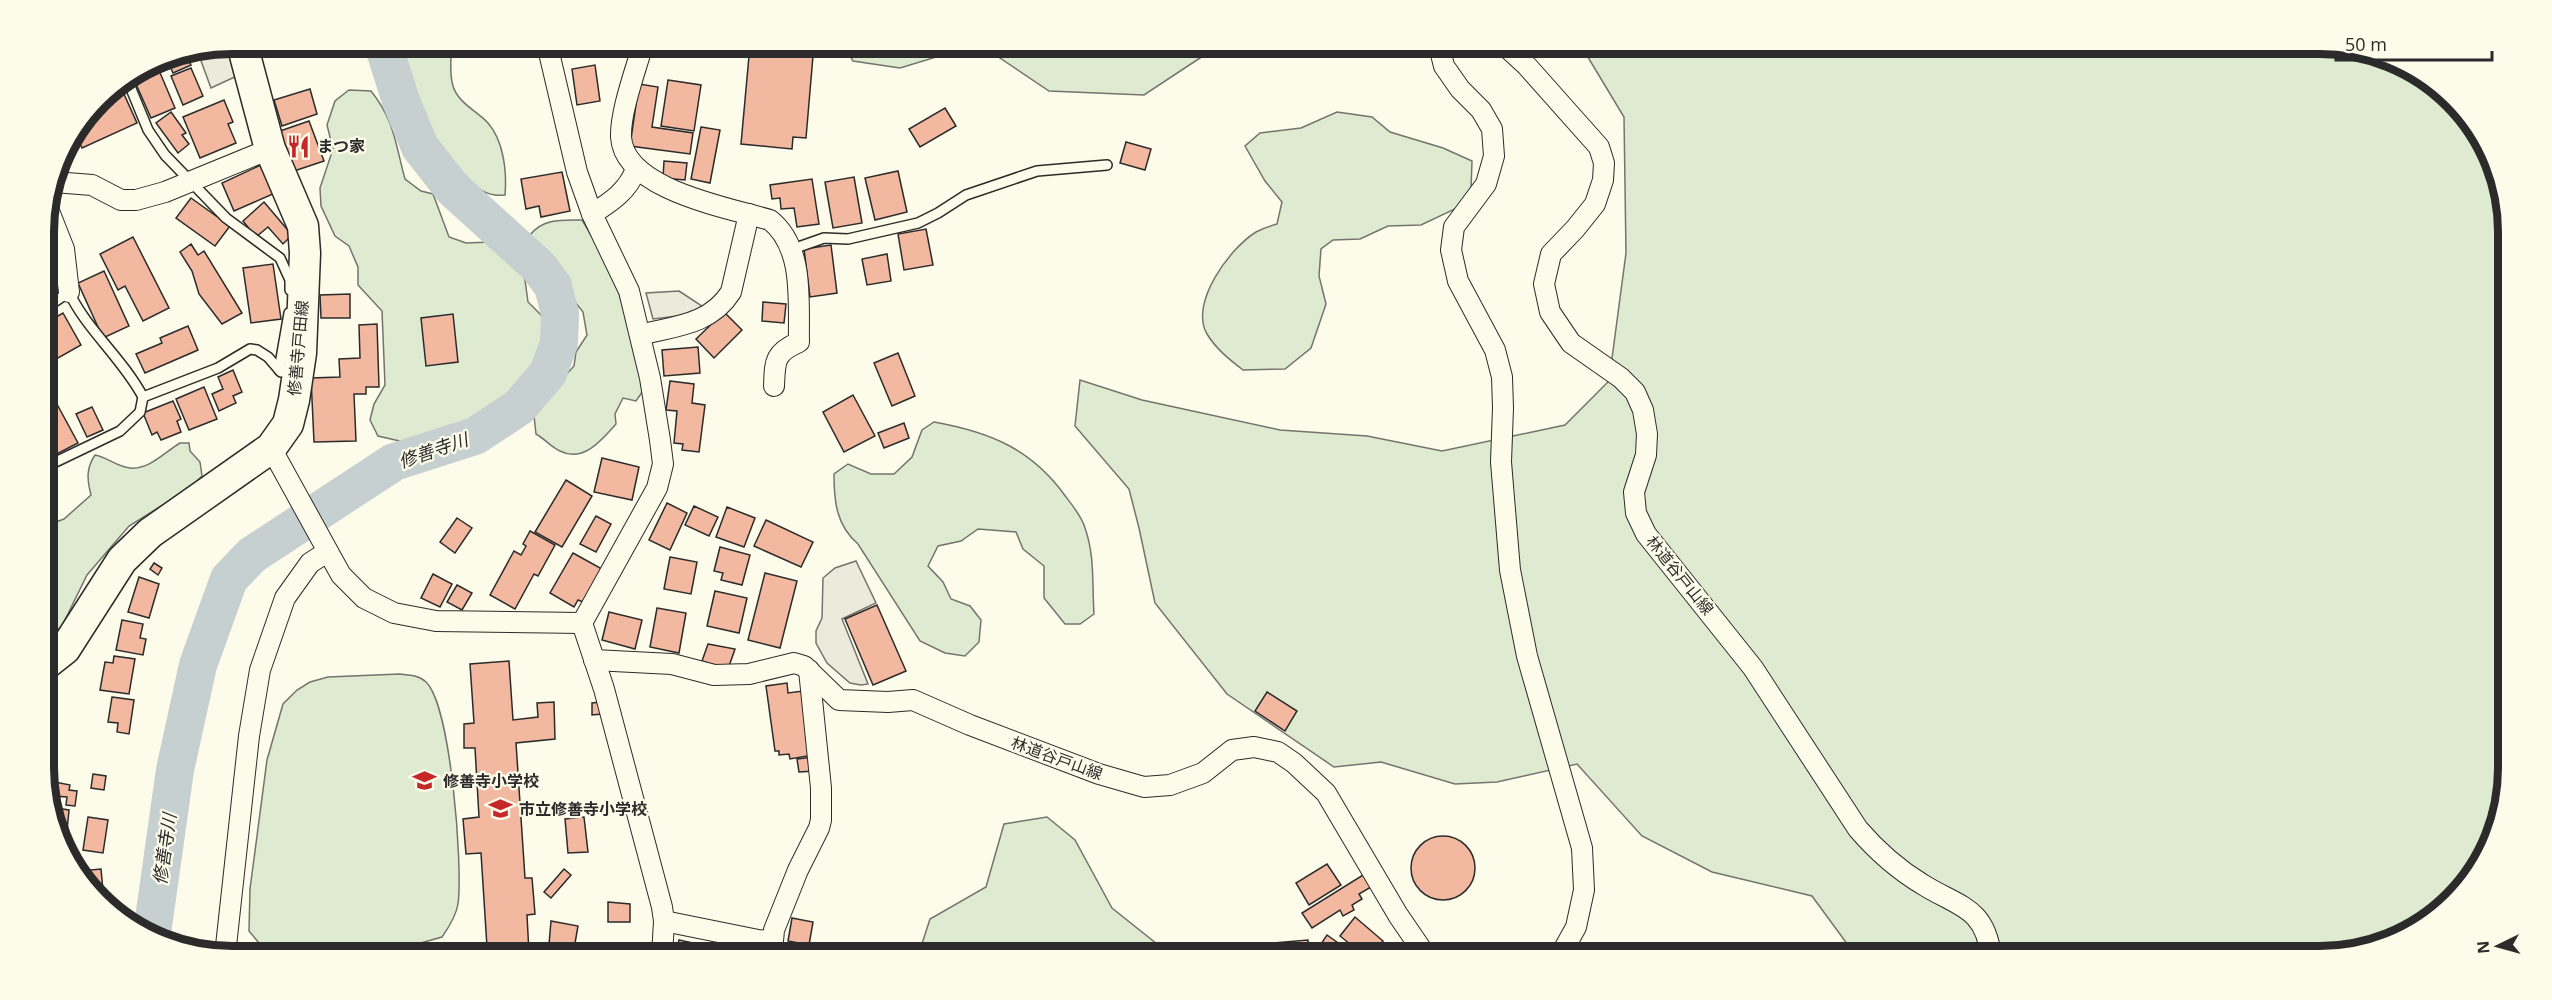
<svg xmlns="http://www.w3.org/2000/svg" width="2552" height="1000" viewBox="0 0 2552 1000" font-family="'Open Sans','Noto Sans JP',sans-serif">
<rect width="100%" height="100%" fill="#fdfbea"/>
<g fill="#deebd1" stroke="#74746e" stroke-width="1.5">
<path d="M400,44H452C451,56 449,74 453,86C458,103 477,111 488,123C504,141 507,173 505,195C482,198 473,183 459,169C454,163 445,160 441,154C437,147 436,139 433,132C421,107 398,79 403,49Z"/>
<path d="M844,44H1228L1206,54L1144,95L1049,91L979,44L900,68L853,61Z"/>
<path d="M1580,44H2320L2381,54L2462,108L2494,160L2507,207L2508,768L2498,829L2470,882L2434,918L2381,946L2332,956H1856L1812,896L1712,872L1642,836L1577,764L1497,782L1455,784L1381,762L1334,767L1227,694L1155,603L1139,528L1129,489L1075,426L1080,380L1142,400L1280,430L1367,436L1442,451L1565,425L1609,381L1626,253L1624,117Z"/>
<path d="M349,90L371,91C395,121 395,143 405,179L421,191L433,194L449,237L466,243L491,242L502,247L514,257L525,280L528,302L546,320L540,357L535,371L498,410L448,432L404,442L378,436L370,420L374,404L385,385L382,311L358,285V267L349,246L335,236L321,206L320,188L333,149L327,125L335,101Z"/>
<path d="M1337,112L1372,117L1390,132L1443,148L1472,161L1471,189L1457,208L1421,225L1388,226L1360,239L1333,240L1321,249L1319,276L1326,304L1311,348L1285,369L1243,370C1230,360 1216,349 1207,334C1189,303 1230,248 1256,232C1262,229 1270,226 1277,224L1282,202L1265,181L1245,146L1260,133L1301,128Z"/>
<path d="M582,220L613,271L645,388L636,401L623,398L615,414L616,424C602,440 583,463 560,451C551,447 545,439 536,434L534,416L550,384L564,377L574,366L576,352L587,335L583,312L568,293L555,263L540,250L530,235C543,218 562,220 582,220Z"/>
<path d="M934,422C990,432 1032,449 1066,497C1073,506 1082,517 1085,528C1095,556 1092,585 1094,614L1080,624H1065L1044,598V566L1023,549L1016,532L978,529L961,541L938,546L928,566L943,582L951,599L970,606L981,620L979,642L965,656L945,653L920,641L858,544C836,525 834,501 834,474L848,464L871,474H894L912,457L922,430Z"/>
<path d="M180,443H189L190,451L200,462L202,476L190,488L129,526L87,575L61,628L46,635V531L56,522L64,519L91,495C87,480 86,468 95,455C107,457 117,467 130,468C149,470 165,452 180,443Z"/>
<path d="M400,674C408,675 419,675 426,682C451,706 463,867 458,904C456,916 449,927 442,937L403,948L319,955L274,951L259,943L249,931L250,889L267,760L283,704L297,690L310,682L328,677Z"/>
<path d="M1047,817L1075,840L1112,908L1172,956H918L930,919L986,887L1004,824Z"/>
</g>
<g fill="#eceadb" stroke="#74746e" stroke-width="1.5">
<path d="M232,44L239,75L211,88L197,50Z"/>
<path d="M679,291L705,308L686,315L653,319L646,293Z"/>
<path d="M856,561L876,603L842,619L868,684L861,685L850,683L827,663L816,643V631L822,618L823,578L835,568Z"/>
</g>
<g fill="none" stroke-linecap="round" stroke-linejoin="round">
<path stroke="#c7d0d0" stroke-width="38" d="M152,933L175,770L198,665L229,579L252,555L394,462L475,436L519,407L548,373L559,343L560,314L553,286L538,266L453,189L420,147L401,101L383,44"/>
</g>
<g fill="#f2b8a0" stroke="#2b2b2b" stroke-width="1.5">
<path d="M562,44H597L598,53L563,56Z"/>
<path d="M772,44H814L806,138L793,137L792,149L741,144L750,45L772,47Z"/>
<path d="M186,53L191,65L173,73L170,66L167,68L163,57Z"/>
<path d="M155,61L175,108L151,118L132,75Z"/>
<path d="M595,65L600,101L577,105L572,69Z"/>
<path d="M191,68L203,96L183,105L171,76Z"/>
<path d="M668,80L701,85L694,131L661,126Z"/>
<path d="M119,83L137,123L82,148L75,133L108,91Z"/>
<path d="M639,84L658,87L652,127L693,133L690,154L630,146Z"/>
<path d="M310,89L317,114L282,126L274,100Z"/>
<path d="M224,100L233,122L228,124L236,143L200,158L183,117Z"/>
<path d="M945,108L956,126L920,147L909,129Z"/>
<path d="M171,112L186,133L182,135L189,144L178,153L156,123Z"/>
<path d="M309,121L324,161L294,171L280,131Z"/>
<path d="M701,127L720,130L710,183L691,179Z"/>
<path d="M1126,142L1151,149L1145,170L1120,163Z"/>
<path d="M664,161L687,163L685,180L663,178Z"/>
<path d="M263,164L275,193L234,211L222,183Z"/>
<path d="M898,171L907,212L875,220L865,178Z"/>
<path d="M562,172L570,211L541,217L539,206L526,209L521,179Z"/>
<path d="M854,177L862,223L833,228L825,182Z"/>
<path d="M812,179L819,224L797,227L794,208L781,209L780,198L772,199L770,185Z"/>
<path d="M191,198L230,226L215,246L176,218Z"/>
<path d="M264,202L292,235L283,244L268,227L256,237L243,221Z"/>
<path d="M926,229L933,265L904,270L898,234Z"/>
<path d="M133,237L169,308L143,321L125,286L118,290L100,254Z"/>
<path d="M191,244L198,255L204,251L242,313L222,324L199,294L192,271L180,252Z"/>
<path d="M831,245L837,293L810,297L804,249Z"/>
<path d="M887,254L891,281L867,285L862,259Z"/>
<path d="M273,264L281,319L251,323L243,268Z"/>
<path d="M104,271L129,326L103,338L78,283Z"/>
<path d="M350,294V318H321L320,295Z"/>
<path d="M763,302L786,304L784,323L762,321Z"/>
<path d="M724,312L742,330L714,358L696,339Z"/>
<path d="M63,313L81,345L51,362L45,349L44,324Z"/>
<path d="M453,314L458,362L426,366L421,318Z"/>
<path d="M377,324L379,387H366V394H354L356,441L314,442L311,378L340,377L339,359L360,358L359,325Z"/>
<path d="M188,326L198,350L145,373L136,354L162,343L160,338Z"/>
<path d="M698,347L700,373L664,376L662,350Z"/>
<path d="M898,353L915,396L892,406L874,363Z"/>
<path d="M233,370L242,392L233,396L236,403L219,411L212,394L223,389L218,377Z"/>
<path d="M670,381L694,384L692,403L705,405L699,452L682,450L683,444L674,443L677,411L666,410Z"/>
<path d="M204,387L217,419L189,430L176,399Z"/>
<path d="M853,395L875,436L844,452L823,412Z"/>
<path d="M173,401L181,419L177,421L181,432L161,440L157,432L152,435L143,413Z"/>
<path d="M58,406L78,443L49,458L45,450V413Z"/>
<path d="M92,407L103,430L87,437L76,414Z"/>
<path d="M904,423L909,438L884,448L878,433Z"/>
<path d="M602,458L639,467L632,500L594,492Z"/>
<path d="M566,480L592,496L562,547L535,532Z"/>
<path d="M45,492L53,511L46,514Z"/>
<path d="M667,503L687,513L670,550L649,540Z"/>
<path d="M694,506L718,517L709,536L685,525Z"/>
<path d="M727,507L755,518L744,547L716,537Z"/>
<path d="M596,516L611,524L596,552L580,544Z"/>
<path d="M457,518L472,528L455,553L440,542Z"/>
<path d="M766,520L813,542L801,567L754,546Z"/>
<path d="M530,531L555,545L538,576L534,574L515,609L490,595L514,551L521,555L526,546L523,544Z"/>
<path d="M720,547L750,555L742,585L721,580L723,573L714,571Z"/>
<path d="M573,553L602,569L583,602L578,600L574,607L550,593Z"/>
<path d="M670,557L697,562L691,594L664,589Z"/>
<path d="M154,563L162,568L158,575L150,569Z"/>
<path d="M765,573L797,581L780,648L748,640Z"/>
<path d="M433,574L452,584L440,607L421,598Z"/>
<path d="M139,577L159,584L149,618L128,612Z"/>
<path d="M457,585L472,593L462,610L447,602Z"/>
<path d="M715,591L747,598L739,633L707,626Z"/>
<path d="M877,605L906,671L873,685L845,619Z"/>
<path d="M657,608L686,613L679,653L650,647Z"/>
<path d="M609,612L642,620L635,649L602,640Z"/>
<path d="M122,620L143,624L140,638L146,639L143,655L116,650Z"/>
<path d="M708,644L735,649L728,669L702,661Z"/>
<path d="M114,656L135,659L129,694L100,690L105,662L113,663Z"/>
<path d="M509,661L513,720L538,717L537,703L554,702L555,739L516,743L525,878H532L535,914L527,915L529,953L506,956H420V952L487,947L481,853L466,854L463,819L479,817L475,748H464V724L474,723L470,664Z"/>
<path d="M787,683L788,693L803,691L813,755L790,759L789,754L779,755V751H775L766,686Z"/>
<path d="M1267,692L1297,711L1285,731L1255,711Z"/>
<path d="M112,697L134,700L129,734L117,732L118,723L108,722Z"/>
<path d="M601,702L602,714L592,715V703Z"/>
<path d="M813,757L815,771L799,772L797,759Z"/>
<path d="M93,774L106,776L104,790L91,788Z"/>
<path d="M55,782L70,785L69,790L77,791L75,806L66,805L67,797L53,796Z"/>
<path d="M49,807L69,810L66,842Z"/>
<path d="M88,817L108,820L103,853L83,850Z"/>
<path d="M584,817L588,852L568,853L565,819Z"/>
<circle cx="1443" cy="868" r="32"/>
<path d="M1327,864L1341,885L1309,905L1296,883Z"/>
<path d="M101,869L104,901L90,892L80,871Z"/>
<path d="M564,869L571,875L551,898L544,892Z"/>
<path d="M1363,875L1371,887L1359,894L1362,899L1352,905L1354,910L1343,916L1340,910L1312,928L1302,913Z"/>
<path d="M608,902L630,904V922H608Z"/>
<path d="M1355,917L1383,941L1371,956H1365L1340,936Z"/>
<path d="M792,918L813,922L809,945L788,941Z"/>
<path d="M551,921L578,926L574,949L615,956H548Z"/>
<path d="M1327,935L1348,950L1343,956H1332L1319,947Z"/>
<path d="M679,940L712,947L710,956H675Z"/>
<path d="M1308,940L1309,954L1262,956L1260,944Z"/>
<path d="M745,946L772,951L771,956H743Z"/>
</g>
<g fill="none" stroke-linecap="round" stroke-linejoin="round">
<defs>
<g id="service">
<path d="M127,79L148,130L165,155L226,218L280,258L290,280V290"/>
<path d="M790,250L824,238L848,239L918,223L938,213L966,195L1037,171L1107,165"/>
<path d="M44,309L69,292C86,329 123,359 143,397"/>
<path d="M279,370L289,313"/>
<path d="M45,467L120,431L140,412L143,397L218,368L250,349L257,350L268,357L281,372"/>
</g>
<g id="minor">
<path d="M547,44L577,172L592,214L629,291L650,378L660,440L663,464L657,488L582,623L604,689L662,907L664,921L662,956"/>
<path d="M643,44C636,69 620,112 621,137C624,190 730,208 770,220C805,248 798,302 799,342C774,353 775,361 774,386"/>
<path d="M1443,44L1440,50L1444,66L1460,89L1481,110L1492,129L1494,156L1486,184L1454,227L1451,250L1458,281L1495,350L1502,377L1503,408L1501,462L1510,570L1527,656L1582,848L1584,890L1576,927L1560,956"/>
<path d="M1503,44L1527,66L1599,147L1604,163L1603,180L1595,204L1575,229L1551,254L1544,284L1550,312L1571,343L1621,378L1635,392L1643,410L1647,434L1646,455L1634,492L1636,513L1646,534L1753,668L1858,829C1877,851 1897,869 1922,884C1958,907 1985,906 1991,956"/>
<path d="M54,182L92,185L121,200H136L165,192L270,149"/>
<path d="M47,206L64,249L69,292"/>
<path d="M592,214C611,202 628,191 636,169"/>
<path d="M640,335C675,326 710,325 731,292L749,214"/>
<path d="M271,448L341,575L364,598L394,613L436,621L582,623"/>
<path d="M594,660L672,664L714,675L749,674L794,663L804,666L839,700L888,702L913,700L970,725L1099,774L1144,787L1170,785L1203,773L1232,750L1254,747L1278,752L1294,763L1326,793L1398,915L1426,956"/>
<path d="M664,921L758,940L773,941L774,930L798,870L819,828L821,820V788L809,670"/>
<path d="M225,955L249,736L260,670L285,598L310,563L327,552"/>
</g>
<path id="primary" d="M46,664L65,649L122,560L150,533L271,448L288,424L294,400L301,353L305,253L303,226L270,149L242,44"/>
</defs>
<use href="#service" stroke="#2b2b2b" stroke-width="12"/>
<use href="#minor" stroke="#2b2b2b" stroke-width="22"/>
<use href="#primary" stroke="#2b2b2b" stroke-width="33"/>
<use href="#service" stroke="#fdfbea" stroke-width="9"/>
<use href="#minor" stroke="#fdfbea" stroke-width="20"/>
<use href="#primary" stroke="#fdfbea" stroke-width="30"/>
</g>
<defs>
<symbol id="restaurant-bare" viewBox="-9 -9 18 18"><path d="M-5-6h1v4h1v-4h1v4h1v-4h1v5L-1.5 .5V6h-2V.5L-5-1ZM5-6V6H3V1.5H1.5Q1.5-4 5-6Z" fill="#c62828" stroke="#fdfbea" stroke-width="2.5" paint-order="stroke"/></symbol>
<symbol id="school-bare" viewBox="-9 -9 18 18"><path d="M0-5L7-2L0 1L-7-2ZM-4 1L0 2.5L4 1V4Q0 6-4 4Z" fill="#c62828" stroke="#fdfbea" stroke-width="2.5" paint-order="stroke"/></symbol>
</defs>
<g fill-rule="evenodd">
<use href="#restaurant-bare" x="282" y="130" width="33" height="33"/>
<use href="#school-bare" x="408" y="764" width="33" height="33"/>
<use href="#school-bare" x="484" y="792" width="33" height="33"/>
</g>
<g text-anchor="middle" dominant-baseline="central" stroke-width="4.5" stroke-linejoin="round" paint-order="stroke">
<g font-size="16" font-weight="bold" fill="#2b2b2b" stroke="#fdfbea" text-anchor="start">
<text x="317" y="146">まつ家</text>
<text x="443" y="781">修善寺小学校</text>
<text x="519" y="809">市立修善寺小学校</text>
</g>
<g font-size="16" fill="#2b2b2b" stroke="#fdfbea">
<text transform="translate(298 348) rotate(-85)">修善寺戸田線</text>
<text transform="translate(1680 575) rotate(51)">林道谷戸山線</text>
<text transform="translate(1057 758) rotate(20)">林道谷戸山線</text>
</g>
<g font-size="18" font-style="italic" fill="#2b2b2b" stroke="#fdfbea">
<text transform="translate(433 450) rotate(-19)">修善寺川</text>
<text transform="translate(164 849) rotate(-82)">修善寺川</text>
</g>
</g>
<path d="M0 0H2552V1000H0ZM232 54H2320A178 178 0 0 1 2498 232V768A178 178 0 0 1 2320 946H232A178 178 0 0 1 54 768V232A178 178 0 0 1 232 54Z" fill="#fdfbea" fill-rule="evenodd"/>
<path fill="none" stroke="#2b2b2b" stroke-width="8" d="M232 54H2320A178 178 0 0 1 2498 232V768A178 178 0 0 1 2320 946H232A178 178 0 0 1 54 768V232A178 178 0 0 1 232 54Z"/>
<g transform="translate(2498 946) rotate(265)" stroke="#fdfbea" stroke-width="4.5" paint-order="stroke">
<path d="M0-4.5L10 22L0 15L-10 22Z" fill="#2b2b2b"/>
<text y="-9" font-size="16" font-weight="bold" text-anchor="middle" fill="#2b2b2b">N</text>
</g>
<path d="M2336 51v9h156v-9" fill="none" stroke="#2b2b2b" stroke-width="3"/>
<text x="2345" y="51" font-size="18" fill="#2b2b2b" stroke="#fdfbea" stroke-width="4.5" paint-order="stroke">50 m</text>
</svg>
